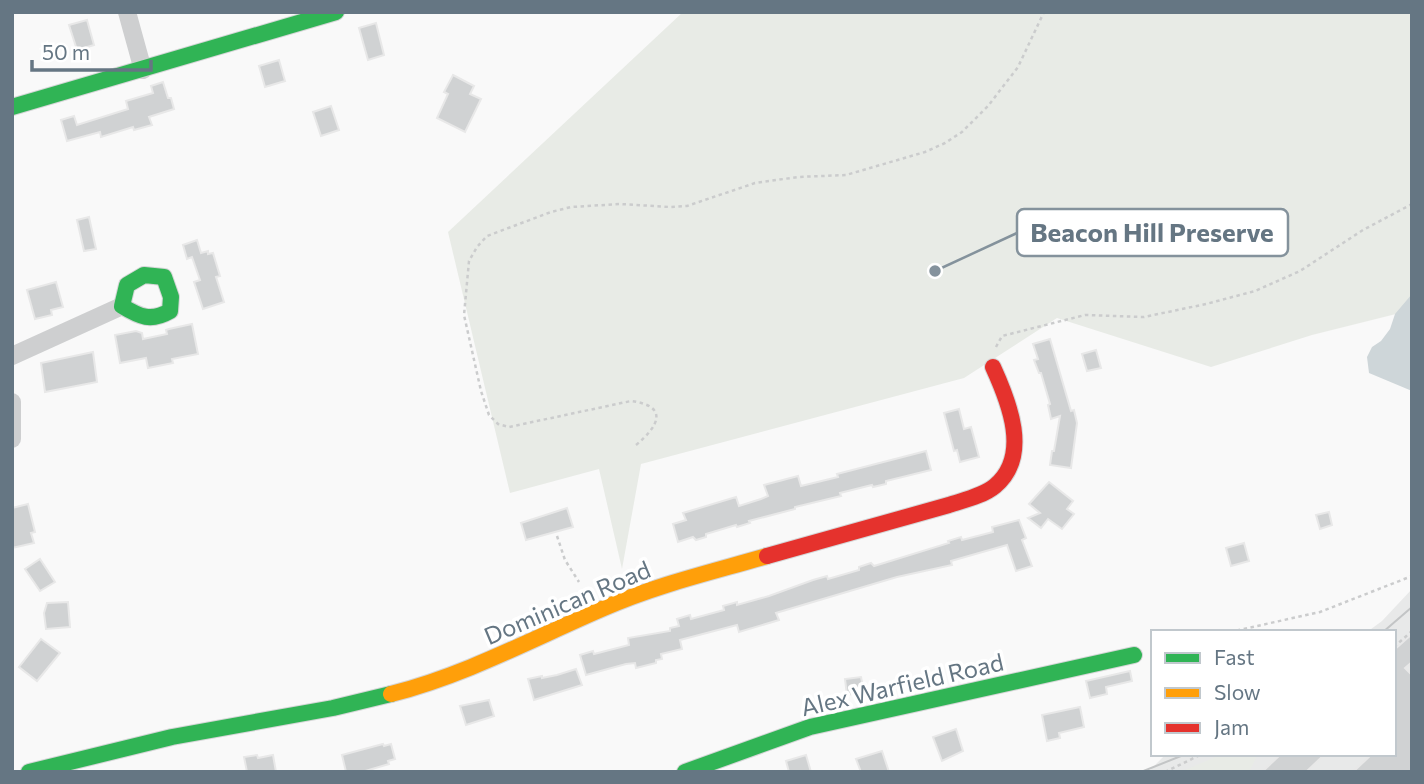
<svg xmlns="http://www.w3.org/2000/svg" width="1424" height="784" viewBox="0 0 1424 784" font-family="Commissioner,sans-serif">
<rect width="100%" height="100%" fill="#f9f9f9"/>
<path fill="#e8e9e9" d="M1412,589V772H1148L1166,754H1394V632H1367L1382,621Z"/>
<g fill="#e8ebe6">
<path d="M683,12H1412V310L1312,335L1211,367L1057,318L964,378L641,464L622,569L599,469L510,493L448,232Z"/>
<path d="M1222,754H1258L1249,772H1181Z"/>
</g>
<path fill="#ced6d9" d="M1412,294V391L1369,373L1367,357L1372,347L1381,341L1390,329L1395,314Z"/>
<g fill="#d0d2d3" stroke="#e8e8e8" stroke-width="2">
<path d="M87,20L94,45L77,50L69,25Z"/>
<path d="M376,23L384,55L368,60L359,28Z"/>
<path d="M279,60L285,81L265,87L259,66Z"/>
<path d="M453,75L474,86L470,94L481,99L465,132L437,118L448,94L444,92Z"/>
<path d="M163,82L168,98H171L174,109L149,117L152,125L134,130L133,127L101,137L100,132L67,141L61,120L74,116L77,125L128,109L126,101L153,93L151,86Z"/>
<path d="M331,106L339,130L321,136L313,112Z"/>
<path d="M89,217L96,249L84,251L77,220Z"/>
<path d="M197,240L201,253L208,251V254L213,253L220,276L216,277L224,302L203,309L194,282L200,280L192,257L187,259L183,245Z"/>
<path d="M56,282L63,307L51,310L52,315L35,319L27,290Z"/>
<path d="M192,324L198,354L172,359L173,363L148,368L146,358L120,363L115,335L136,331L142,333L143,339L167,334L166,330L169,329Z"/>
<path d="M1050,339L1071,411L1074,410L1077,423L1071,468L1050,465L1052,451H1054L1060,416L1051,419L1048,405L1050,404L1041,373H1039L1034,360L1038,359L1033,344Z"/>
<path d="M1096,350L1101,368L1087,371L1082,354Z"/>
<path d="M93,352L97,382L45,392L41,363Z"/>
<path d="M959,409L964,429L971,427L979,457L960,462L957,450L954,451L944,413Z"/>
<path d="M926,451L931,470L886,481V484L873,487L872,485L840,493L841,496L795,507V509L749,521L750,523L737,527L736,525L706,534V537L696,540L693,537L678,542L673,524L686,520L683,513L736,497L739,506L761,499L768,496L764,485L798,476L801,486L838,477L837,474Z"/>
<path d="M1049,482L1073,501L1067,509L1074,514L1062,529L1048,519L1041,528L1028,518L1040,513L1029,504Z"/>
<path d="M28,504L35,532L31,533L34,543L12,548V508Z"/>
<path d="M567,508L573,527L526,540L521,523Z"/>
<path d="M1329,512L1332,525L1320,529L1316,515Z"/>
<path d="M1019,520L1026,538L1022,540L1032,566L1016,571L1007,545L951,561L952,565L897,577L776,613L779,620L739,632L737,625L680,640L682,649L661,654L662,659L656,660V663L636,668L635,663L626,664L586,675L580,655L593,651L594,654L629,645L628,638L670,631V628L679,626L677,619L690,615L691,619L724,610L723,606L737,602V605L769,596L813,580L827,576L828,579L859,570V567L871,563L874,566L949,543L948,541L961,537L962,540L993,532L992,527Z"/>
<path d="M1244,543L1249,561L1231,566L1226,548Z"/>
<path d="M40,559L55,582L40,591L25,569Z"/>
<path d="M68,602L70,627L46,629L44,613L47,603Z"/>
<path d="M1412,634V662L1405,668L1412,675V772H1353L1372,754H1394V650Z"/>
<path d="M41,639L60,653L37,681L19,667Z"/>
<path d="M576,669L582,685L534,700L528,679L542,676V678L557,675Z"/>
<path d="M1130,671L1132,681L1106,687L1107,694L1090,698L1086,681Z"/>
<path d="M861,677L864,692L847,695L845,679Z"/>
<path d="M489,700L494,716L466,725L460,706Z"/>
<path d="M1080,707L1084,727L1059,733L1060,738L1047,741L1042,715Z"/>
<path d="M956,729L963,751L942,761L933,737Z"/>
<path d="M383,744L384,746L391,744L395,759L388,761L389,764L362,772H346L342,755Z"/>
<path d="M882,751L889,772H861L856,759Z"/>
<path d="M1281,754H1325L1306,772H1262Z"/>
<path d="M257,755L258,758L273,755L276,772H247L244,757Z"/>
<path d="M806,755L811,772H789L786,761Z"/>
</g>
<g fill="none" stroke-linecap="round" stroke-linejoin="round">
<defs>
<g id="fast">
<path d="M12,107L336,12"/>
<path d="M144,275L164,277L171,297L170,311C151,322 140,317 122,306L127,285Z"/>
<path d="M29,772L172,737L333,708L391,694"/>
<path d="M685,772L810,727L1134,655"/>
</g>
<path id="slow" d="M391,694C466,675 534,638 604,608C656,585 712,572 767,556"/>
<path id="jam" d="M767,556L949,505C964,500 983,496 995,486C1031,456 1009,402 993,367"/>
</defs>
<use href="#fast" stroke="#d5d6d7" stroke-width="18"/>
<use href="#slow" stroke="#d5d6d7" stroke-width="18"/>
<use href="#jam" stroke="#d5d6d7" stroke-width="18"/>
<g stroke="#cbcccd" stroke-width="2.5" stroke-dasharray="3.5 3.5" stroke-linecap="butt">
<path d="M996,347L1002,336L1085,315L1144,317L1206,304L1255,291L1300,271L1363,230L1412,204"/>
<path d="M636,445C659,426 669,406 631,401L509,427L498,424L489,415L481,391L464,315L469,261L477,247L487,236L551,212L571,207L620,204L670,207L687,206L755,183L798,177L846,175L925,152L945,143L962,132L988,106L1018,67L1044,12"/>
<path d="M557,536L565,560L579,582"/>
<path d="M1230,632L1320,612L1412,576"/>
<path d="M1394,647L1412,631"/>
<path d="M1165,772L1202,754"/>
</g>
<g stroke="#cecfd0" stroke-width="18">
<path d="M127,12L143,70"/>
<path d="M12,356L122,306"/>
<path d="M12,402V439"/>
</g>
<use href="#fast" stroke="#30b455" stroke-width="16"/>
<use href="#slow" stroke="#ff9f0a" stroke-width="16"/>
<use href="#jam" stroke="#e5322d" stroke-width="16"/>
<g stroke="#c3c5c6" stroke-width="2">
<path d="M1383,632L1412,607"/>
<path d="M1141,772L1186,754"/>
</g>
</g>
<g text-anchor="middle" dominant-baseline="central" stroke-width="7" stroke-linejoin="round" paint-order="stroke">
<g font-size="24" fill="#657683" stroke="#fff">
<text transform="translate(567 602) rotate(-23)">Dominican Road</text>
<text transform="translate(902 684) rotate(-13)">Alex Warfield Road</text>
</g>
</g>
<path fill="none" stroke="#84929c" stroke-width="2.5" d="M935 271L1017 233"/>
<circle fill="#84929c" stroke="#fff" stroke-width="2.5" cx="935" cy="271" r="7"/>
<rect fill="#fff" stroke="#84929c" stroke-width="2.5" x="1017" y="209" width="271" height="47" rx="7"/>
<g font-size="26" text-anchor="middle" font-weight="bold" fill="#657683">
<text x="1152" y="242">Beacon Hill Preserve</text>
</g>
<rect width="1424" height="784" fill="none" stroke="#657683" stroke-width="28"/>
<rect x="1151" y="630" width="245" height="126" fill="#ffffff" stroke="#c1c8cd" stroke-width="2"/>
<rect x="1165" y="653" width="35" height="10" fill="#30b455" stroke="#c1c8cd" stroke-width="2"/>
<text x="1214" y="665" font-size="21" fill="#657683">Fast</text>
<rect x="1165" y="688" width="35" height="10" fill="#ff9f0a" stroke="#c1c8cd" stroke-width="2"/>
<text x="1214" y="700" font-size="21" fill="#657683">Slow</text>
<rect x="1165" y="723" width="35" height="10" fill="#e5322d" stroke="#c1c8cd" stroke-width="2"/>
<text x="1214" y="735" font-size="21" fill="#657683">Jam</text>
<path d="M32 60v10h119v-10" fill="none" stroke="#657683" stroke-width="3.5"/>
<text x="42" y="60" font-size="21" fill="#657683" stroke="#ffffff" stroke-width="5" paint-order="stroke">50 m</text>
</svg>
